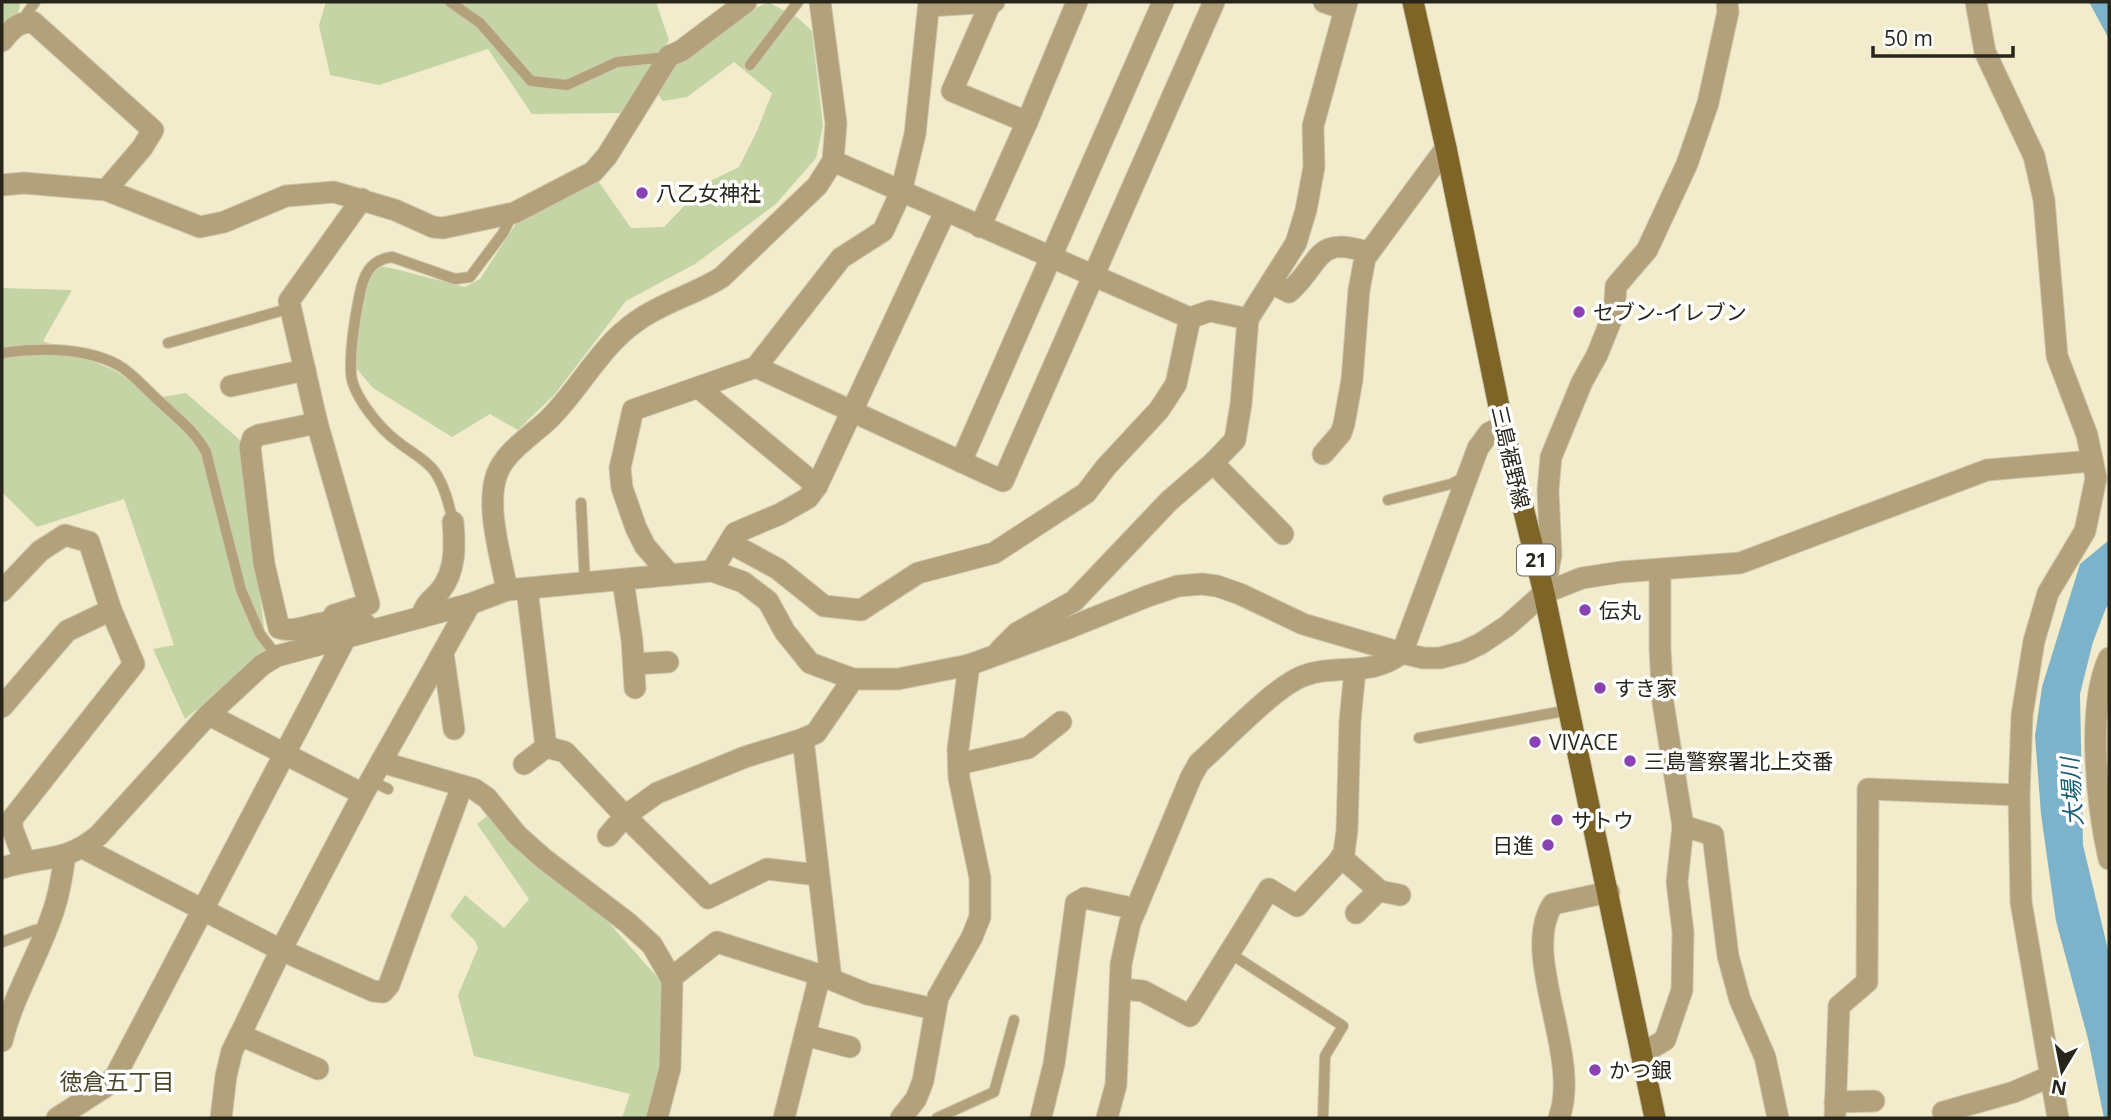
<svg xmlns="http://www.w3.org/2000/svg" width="2111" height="1120" viewBox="0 0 2111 1120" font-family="'Open Sans','Noto Sans JP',sans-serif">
<rect width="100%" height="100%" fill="#f2eccc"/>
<g fill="#c4d4a5">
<path d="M2,2H20L18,16L2,38Z"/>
<path d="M326,2H656L669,40L625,113L532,114L488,49L379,85L330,75L319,25Z"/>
<path d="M768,2L798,18L812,31L823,126L816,158L776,204L695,264L626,301L555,394L518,430L490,414L452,437L373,388L355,367L358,336L371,265L391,268L465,287L480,279L519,219L596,178L631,228L664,227L706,183L739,167L757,131L772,93L734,62L687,97L663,101L654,89C691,48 718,26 768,2Z"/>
<path d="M2,288L72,290L43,341L114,370L156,398L186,393L241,441L267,652L185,719L153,649L174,645L124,499L37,527L2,492Z"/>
<path d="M496,809L592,904L667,988L659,1075L646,1118H622L630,1094L474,1056L458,995L478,948L475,941L450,916L465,895L504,928L529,899L477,824Z"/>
</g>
<g fill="#7db3ca">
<path d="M2089,2H2109V39Z"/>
<path d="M2109,540V605L2106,608L2093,642L2080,694L2083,845L2109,954V1118H2104L2088,1039L2056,921L2041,814L2035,736L2042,687L2080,564Z"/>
</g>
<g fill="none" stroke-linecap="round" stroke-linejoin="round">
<defs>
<g id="lane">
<path d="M450,2L480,23L531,81L567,85L617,62L667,57"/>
<path d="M21,22L35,2"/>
<path d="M750,65L798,2"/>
<path d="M168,343L291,308"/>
<path d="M2,353C39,348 84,347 118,365C134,374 146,390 159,401C177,418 194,430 206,452L241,590L260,634L277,656"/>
<path d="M1388,500L1451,484L1465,477"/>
<path d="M581,503L585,584"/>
<path d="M453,522C449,505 445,487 435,472C426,459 410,452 398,442C380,429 352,395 351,373C350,348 354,323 359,298C363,276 369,260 392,257L455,279L470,277L503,233L513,213"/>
<path d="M1419,738L1569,710"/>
<path d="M371,781L388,789"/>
<path d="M2,942L35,930L47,929"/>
<path d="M1231,954L1343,1026L1325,1056L1323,1118"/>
<path d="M937,1118L994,1092L1014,1020"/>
</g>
<g id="street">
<path d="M991,2L952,91L1027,122"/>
<path d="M1324,2L1345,9"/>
<path d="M1976,2L1985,52L2034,156L2044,200L2057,356L2087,435L2096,478L2085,531L2048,593L2034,641L2022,715L2019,795L2021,902L2058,1118"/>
<path d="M929,6L994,2"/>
<path d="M2,41C12,29 17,22 33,22L153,130L142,148L106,190"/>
<path d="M833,161L1190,318L1210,311L1248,319"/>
<path d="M2,185L24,183L106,190L200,227L224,222L286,196L334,192L395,210L433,227L443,228L514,213L593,172L607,156L669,56L681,51L746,2"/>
<path d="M362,199L289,301L317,423L259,435L253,438L250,447L264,564L279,628C294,633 309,625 323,623C336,621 350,622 363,622L371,630"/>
<path d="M980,227L1027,122L1077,2"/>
<path d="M1271,283L1289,292C1322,263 1314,235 1367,252"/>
<path d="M756,367L1003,481L1214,2"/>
<path d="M231,386L305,370"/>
<path d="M699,388L817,486"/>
<path d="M317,423L369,604L334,615"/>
<path d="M1323,454L1341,433L1344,424L1352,380L1359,290L1365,258L1446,148"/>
<path d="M961,462L1163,2"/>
<path d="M1213,463L1283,534"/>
<path d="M730,543L778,569L824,606L861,610L918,573L994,553L1086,493L1106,467L1159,410L1176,384L1190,318"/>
<path d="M712,571L735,533L780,514L808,498L817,486L945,212"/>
<path d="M670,575L645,546L636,528L622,488L620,468L633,410L756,367L841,258L883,231L901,192L915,134L929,2"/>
<path d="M623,581L632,640L635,688"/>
<path d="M527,589L546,747"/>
<path d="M507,590C501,557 485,506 497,474C505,452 531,436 548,420C580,389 600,346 637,321C663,302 696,294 722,277L817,186L833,161L836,123L820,2"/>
<path d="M2,591L40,551L65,535L89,542L111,610L134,664L12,819V828L25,862"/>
<path d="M1544,593L1551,555L1548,490L1551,457L1582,382L1597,355L1614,313L1616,286L1647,250L1687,164L1708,103L1728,12L1727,2"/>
<path d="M422,617C424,604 432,600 440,591C456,571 455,546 453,522"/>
<path d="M1000,650L1017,633L1074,601L1169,501L1213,463L1235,440L1241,404L1248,319L1296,243L1306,210L1314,167L1313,126L1347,2"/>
<path d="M443,653L454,729"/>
<path d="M2109,658C2086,708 2097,806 2109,859"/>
<path d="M634,664L668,662"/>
<path d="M2,707L67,631L111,610"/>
<path d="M209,715L363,794"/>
<path d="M803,739L745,757L657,793L625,816L708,898L767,869L818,875"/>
<path d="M381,762L474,789L487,798L517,835L544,859L628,923L652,945L671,978L672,984L670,1068L657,1118"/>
<path d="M524,764L546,747L565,752L625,816L608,836"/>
<path d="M959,764L1028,748L1061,722"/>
<path d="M1683,826L1713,835L1728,956L1740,1000L1765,1057L1778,1118"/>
<path d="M83,848L281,950L373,991L383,992L389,985L462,786"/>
<path d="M1341,857L1380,891L1400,895"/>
<path d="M2,868C41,855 65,864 99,835L207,716L262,665L277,656L470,604L507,590L712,571L743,582L768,601L785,632L810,663L853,679H898L969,665L1061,631L1148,596L1178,586L1202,584L1217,586L1240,594L1303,624L1402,653L1423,658H1440L1463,652L1480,644L1507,626L1544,593L1582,578L1621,572L1740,563L1987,470L2092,461"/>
<path d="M1356,913L1379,890"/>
<path d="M671,978L717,942L820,975L867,994L934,1009"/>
<path d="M831,979L803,739L816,733L853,679"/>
<path d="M1122,989L1143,991L1190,1016L1269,889L1297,906L1338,862L1344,853L1347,830L1350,721L1355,670"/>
<path d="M240,1035L318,1069"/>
<path d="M805,1035L850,1047"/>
<path d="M2,1041C13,995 40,954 54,909C60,892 62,874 65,856"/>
<path d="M1641,1054L1665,1040L1682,990L1683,932L1677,882L1683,826L1663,703L1660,649V570"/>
<path d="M1835,1102L1874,1101"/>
<path d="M1943,1112L2014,1092L2051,1076"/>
<path d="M1835,1116L1839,1006L1867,982L1868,789L2019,795"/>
<path d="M1041,1117L1054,1064L1076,903L1085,898L1136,909"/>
<path d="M57,1118L105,1087L116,1075L346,637"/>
<path d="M221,1118L226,1076L232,1051L240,1035L281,950L363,794L470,604"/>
<path d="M784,1118L820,975"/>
<path d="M901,1118L916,1099L923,1081L938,997L972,937L980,917V878L959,778L958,749L969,665"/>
<path d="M1107,1118L1116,1085L1121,964L1130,923L1191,777L1199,763C1224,741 1274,687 1303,676C1338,663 1370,678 1402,653L1478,448L1489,433L1503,426"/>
<path d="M1559,1118C1582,1055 1519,955 1553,904L1609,892"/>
</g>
<path id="primary" d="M1413,2L1446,148L1503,426L1544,593L1655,1118"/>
</defs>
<use href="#lane" stroke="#cec8ac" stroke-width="12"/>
<use href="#street" stroke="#cec8ac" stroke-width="23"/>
<use href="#primary" stroke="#cec8ac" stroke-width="23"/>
<use href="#lane" stroke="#b3a17b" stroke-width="10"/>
<use href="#street" stroke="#b3a17b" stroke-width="21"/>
<use href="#primary" stroke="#7e6426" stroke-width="21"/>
</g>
<g fill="#8941b4" stroke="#fff" stroke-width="2.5">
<circle cx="642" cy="193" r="7"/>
<circle cx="1579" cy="312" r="7"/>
<circle cx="1585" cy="610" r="7"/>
<circle cx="1600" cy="688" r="7"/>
<circle cx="1535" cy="742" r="7"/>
<circle cx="1630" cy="761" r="7"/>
<circle cx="1557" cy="820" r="7"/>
<circle cx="1548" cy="845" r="7"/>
<circle cx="1595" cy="1070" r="7"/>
</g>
<g text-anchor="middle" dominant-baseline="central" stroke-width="7" stroke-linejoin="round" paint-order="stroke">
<rect fill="#fff" stroke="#68675f" stroke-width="2" x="1517" y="544.5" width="38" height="31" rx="5"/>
<g font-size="19" font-weight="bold" fill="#28261a">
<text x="1536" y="560">21</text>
</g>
<g font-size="21" fill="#28261a" stroke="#fff" text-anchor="start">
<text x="656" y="193">八乙女神社</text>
<text x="1593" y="312">セブン-イレブン</text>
<text x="1599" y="610">伝丸</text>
<text x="1614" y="688">すき家</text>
<text x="1549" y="742">VIVACE</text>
<text x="1644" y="761">三島警察署北上交番</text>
<text x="1571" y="820">サトウ</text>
<text x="1534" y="845" text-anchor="end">日進</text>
<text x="1609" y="1070">かつ銀</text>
</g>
<g font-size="21" fill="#28261a" stroke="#fff">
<text transform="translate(1511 457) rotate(77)">三島裾野線</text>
</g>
<g font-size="23" font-style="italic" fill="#195e77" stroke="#fff">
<text transform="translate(2071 792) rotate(-94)">大場川</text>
</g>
<g font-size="23" fill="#4c472c" stroke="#fff">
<text x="117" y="1081">徳倉五丁目</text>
</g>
</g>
<rect width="2111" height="1120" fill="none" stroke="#28261a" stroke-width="7"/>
<g transform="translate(2062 1071) rotate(190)" stroke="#ffffff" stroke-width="5" paint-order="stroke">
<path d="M0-5L12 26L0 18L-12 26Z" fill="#28261a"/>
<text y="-10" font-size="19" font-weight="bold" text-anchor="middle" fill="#28261a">N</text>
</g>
<path d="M1873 46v10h140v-10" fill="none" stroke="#28261a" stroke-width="3.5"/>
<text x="1884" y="46" font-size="21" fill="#28261a" stroke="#ffffff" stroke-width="5" paint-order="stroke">50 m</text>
</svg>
